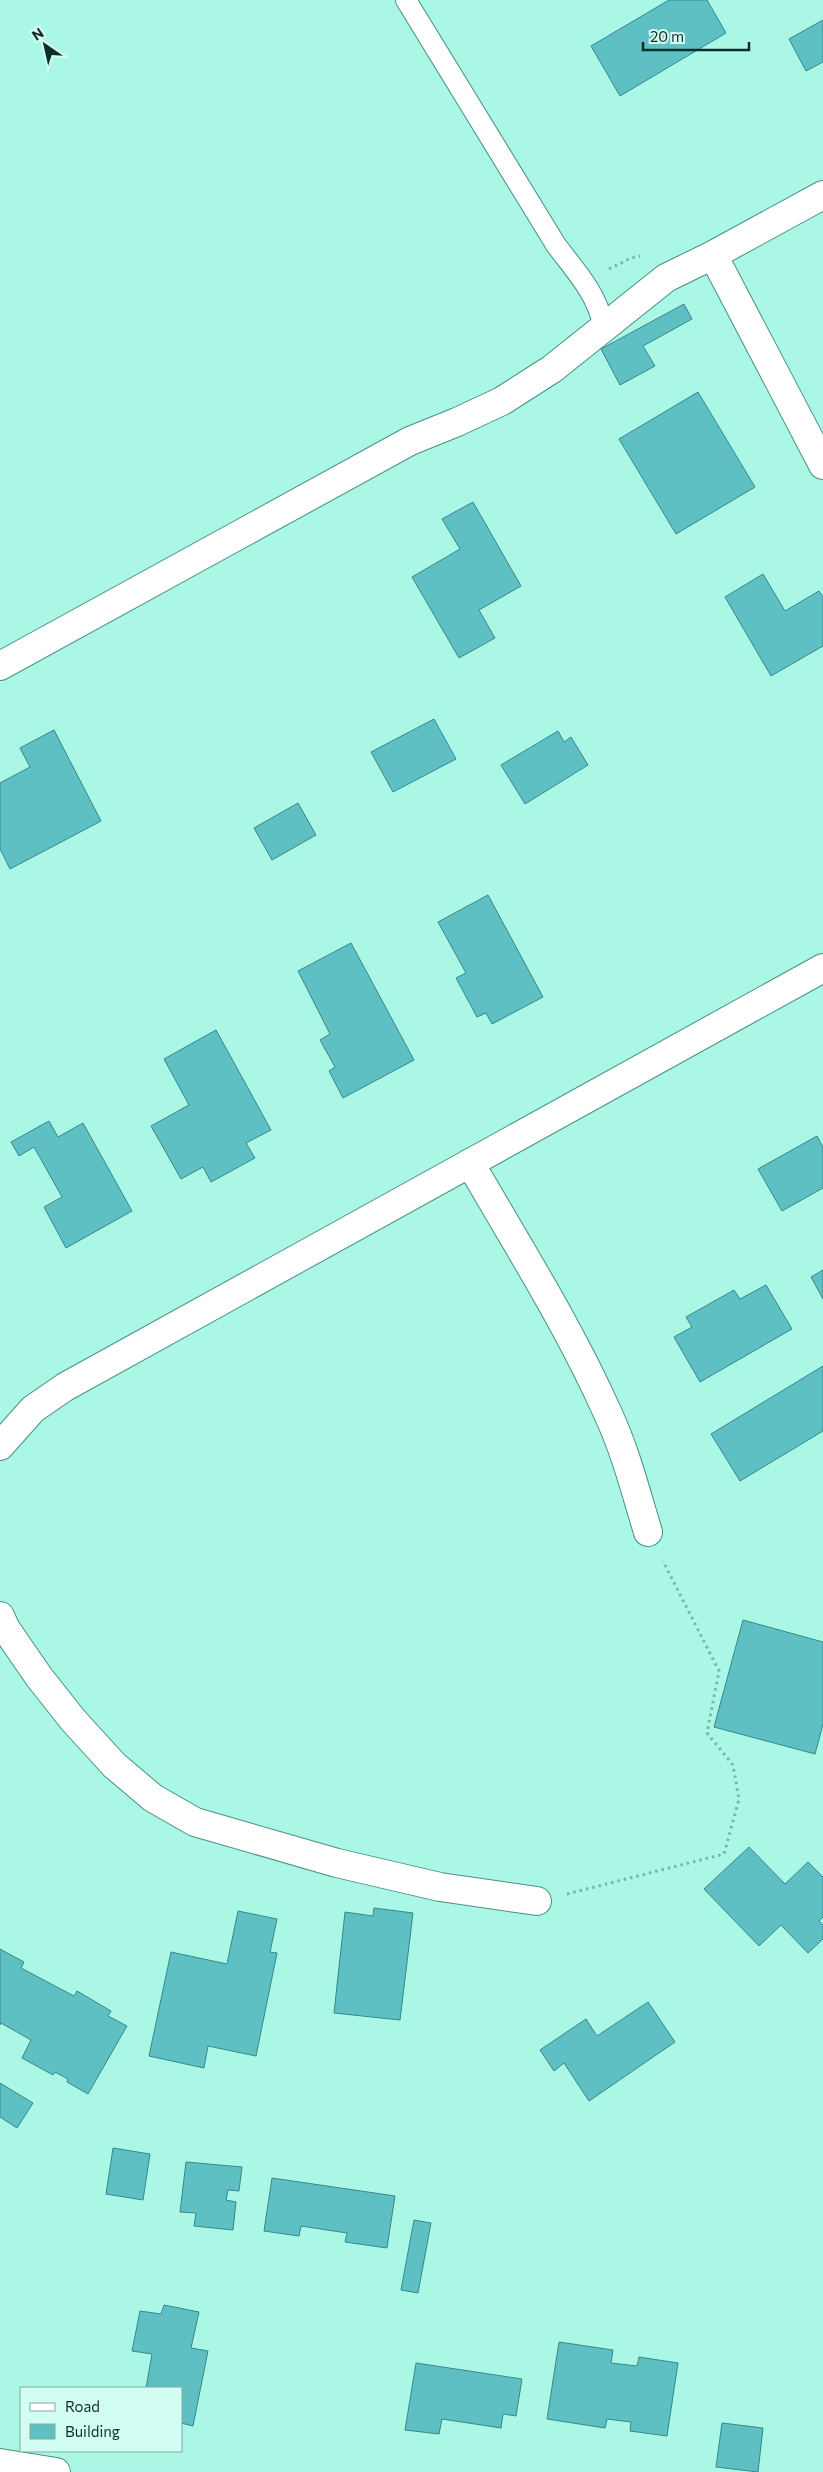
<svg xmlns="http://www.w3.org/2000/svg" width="823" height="2472" viewBox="0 0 823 2472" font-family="Commissioner,sans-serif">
<rect width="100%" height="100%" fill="#abf7e5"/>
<g fill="#5fc0c4" stroke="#36888b">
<path d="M669,0H707L726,33L620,96L591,46Z"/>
<path d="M823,20V62L806,71L789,39Z"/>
<path d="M684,304L692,319L643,346L655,366L620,385L601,349Z"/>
<path d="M698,392L755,487L676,534L619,439Z"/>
<path d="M473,502L521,586L479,610L495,638L459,658L412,577L460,549L442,519Z"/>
<path d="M763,574L785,611L819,591L823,597V646L771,676L725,597Z"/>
<path d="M434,719L456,759L393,792L371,752Z"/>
<path d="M54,730L101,821L10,869L0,849V783L30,767L20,748Z"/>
<path d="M558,731L564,742L571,737L588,765L525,804L501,765Z"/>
<path d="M298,803L316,835L272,860L254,828Z"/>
<path d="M488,895L543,997L492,1024L486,1013L477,1017L456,978L466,973L438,922Z"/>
<path d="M351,943L414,1060L343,1098L329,1071L335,1067L320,1040L330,1034L298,971Z"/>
<path d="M216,1030L271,1130L246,1143L255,1158L211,1182L203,1167L181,1179L151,1126L189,1105L164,1059Z"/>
<path d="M49,1121L58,1137L83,1123L132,1211L66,1248L44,1207L62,1197L34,1147L19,1156L11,1142Z"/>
<path d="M817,1136L823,1147V1188L782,1211L758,1169Z"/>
<path d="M823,1270V1299L811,1277Z"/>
<path d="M766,1285L792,1329L700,1382L674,1337L692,1327L686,1317L734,1290L740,1299Z"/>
<path d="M823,1366V1431L740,1481L711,1434Z"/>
<path d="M743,1620L823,1642V1724L815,1754L714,1727Z"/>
<path d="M749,1847L785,1884L808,1862L823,1877V1917L819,1921L823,1925V1939L808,1953L781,1925L759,1946L704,1889Z"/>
<path d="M374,1908L413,1913L400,2020L334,2013L345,1912L373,1916Z"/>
<path d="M238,1911L277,1919L270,1952L277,1953L256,2056L208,2046L204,2068L149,2056L171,1952L227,1964Z"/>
<path d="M0,1949L24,1962L21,1968L74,1996L77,1991L111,2011L108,2016L127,2026L88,2094L67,2082L68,2079L55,2072L53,2075L22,2058L31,2040L1,2023L0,2025Z"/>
<path d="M648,2002L675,2042L589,2101L564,2063L554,2071L540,2050L586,2019L597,2036Z"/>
<path d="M0,2083L33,2103L17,2128L0,2117Z"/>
<path d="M113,2148L150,2154L143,2200L106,2194Z"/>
<path d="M186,2162L242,2167L239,2191L228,2190L226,2200L236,2202L233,2230L194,2226L196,2213L180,2212Z"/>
<path d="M272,2178L395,2196L387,2248L345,2242L347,2233L301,2226L299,2236L264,2231Z"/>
<path d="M414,2220L431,2223L418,2293L401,2290Z"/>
<path d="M164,2305L199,2312L191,2348L208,2351L193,2426L181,2423V2388H146L152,2354L132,2351L140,2311L161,2314Z"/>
<path d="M559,2342L613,2350L611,2363L637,2366L639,2357L678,2363L667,2436L630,2431L631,2422L607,2419L605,2428L547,2419Z"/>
<path d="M416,2363L522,2379L516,2416L503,2414L501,2428L442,2419L439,2434L405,2430Z"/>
<path d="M722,2423L763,2428L758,2472L716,2467Z"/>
</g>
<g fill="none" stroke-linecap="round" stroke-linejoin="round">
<defs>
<path id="service" d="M406,0L556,245C577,273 596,292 604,327"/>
<g id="minor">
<path d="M713,255L823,465"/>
<path d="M0,666L410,441L457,422L502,401L552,369L666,278L713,255L823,195"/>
<path d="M470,1163C518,1246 570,1328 609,1416C626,1453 636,1493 648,1532"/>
<path d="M0,1446L33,1409L65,1387L823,968"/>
<path d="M0,1616L6,1629L39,1677L73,1720L114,1765L153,1798L195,1822L337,1863L440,1887L537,1901"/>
<path d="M0,2463L56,2472"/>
</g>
</defs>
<use href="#service" stroke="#469182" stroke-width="22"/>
<use href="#minor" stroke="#469182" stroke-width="30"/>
<g stroke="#78b5a7" stroke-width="3" stroke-dasharray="2.5 4" stroke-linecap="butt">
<path d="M609,269L631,258L640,256"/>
<path d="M567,1894L724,1854L739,1799L733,1765L707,1733L719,1671L663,1561"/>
</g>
<use href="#service" stroke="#fff" stroke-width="20"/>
<use href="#minor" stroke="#fff" stroke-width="28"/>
</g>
<rect x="20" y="2387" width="162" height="65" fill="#d2fdf2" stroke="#84aaa1"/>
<rect x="30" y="2403" width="25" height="8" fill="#ffffff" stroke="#84aaa1"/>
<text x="65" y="2412" font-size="15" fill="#0f2e28">Road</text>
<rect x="30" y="2424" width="25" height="15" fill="#5fc0c4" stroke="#84aaa1"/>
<text x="65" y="2437" font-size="15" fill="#0f2e28">Building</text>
<g transform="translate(45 45) rotate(326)" stroke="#d2fdf2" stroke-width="4" paint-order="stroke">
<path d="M0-4L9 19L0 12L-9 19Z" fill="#0f2e28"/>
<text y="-8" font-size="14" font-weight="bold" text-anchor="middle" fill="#0f2e28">N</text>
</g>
<path d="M643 42v8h106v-8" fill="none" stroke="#0f2e28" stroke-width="2.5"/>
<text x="650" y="42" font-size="15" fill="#0f2e28" stroke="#d2fdf2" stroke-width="4" paint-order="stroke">20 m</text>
</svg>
